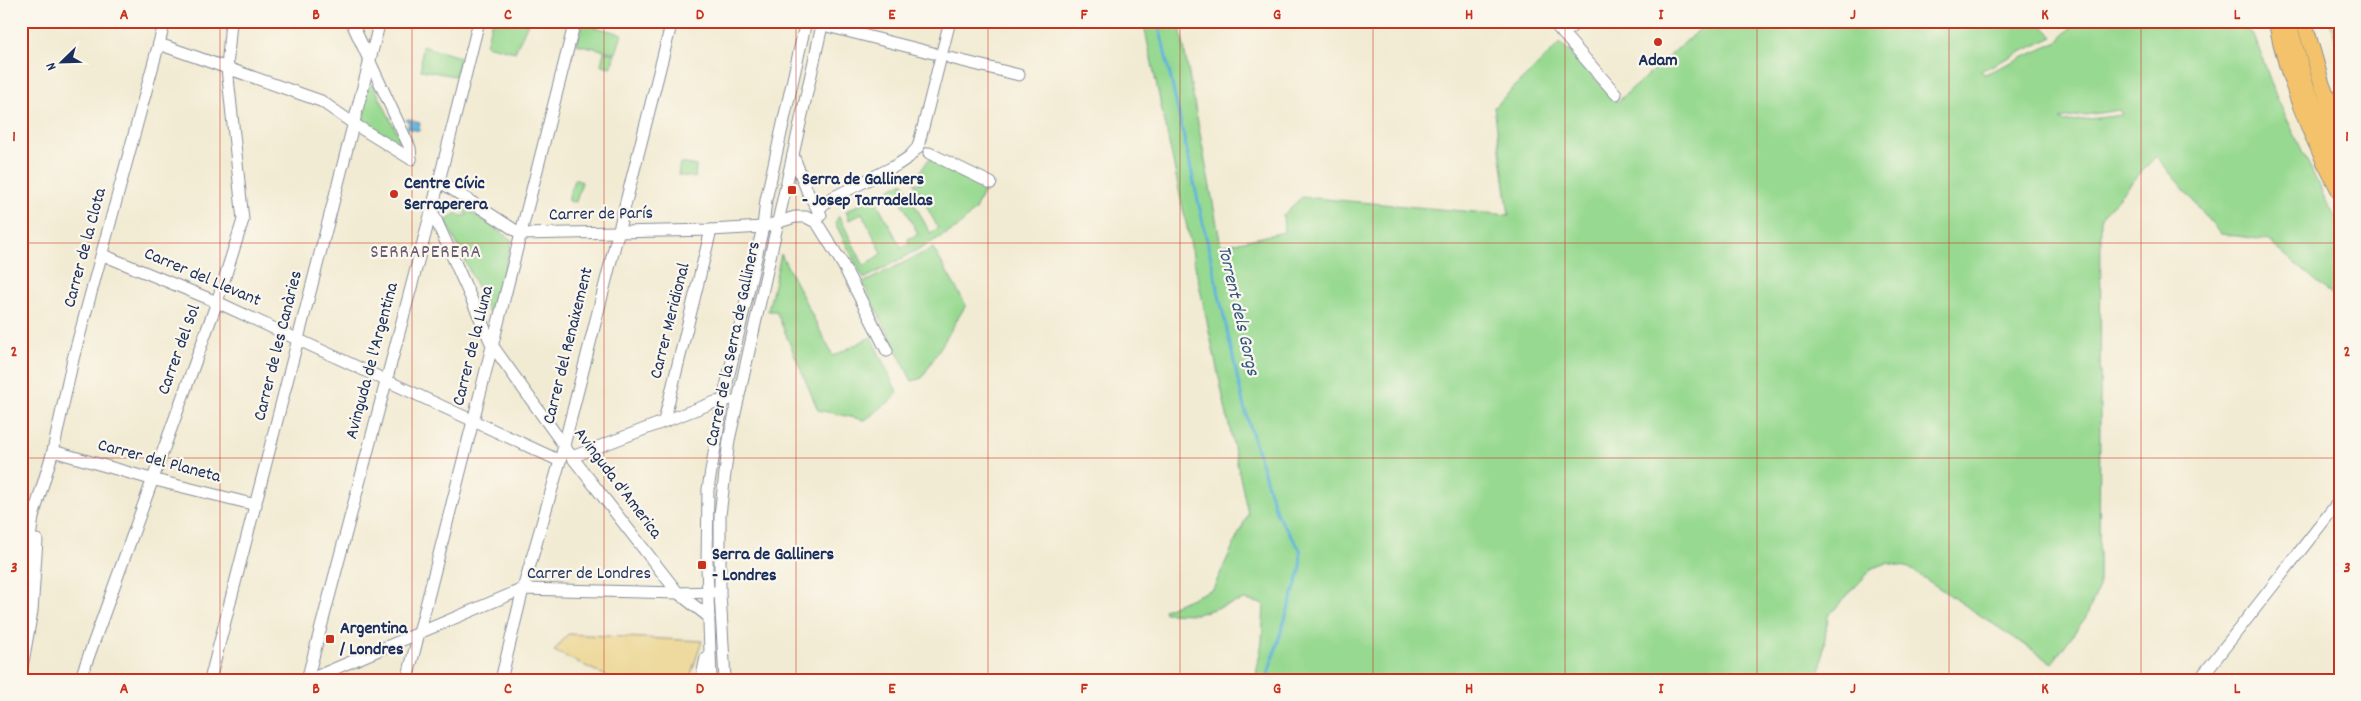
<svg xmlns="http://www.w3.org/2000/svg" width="2361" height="701" viewBox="0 0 2361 701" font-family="Dekko,sans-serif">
<rect width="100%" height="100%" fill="#fbf7ec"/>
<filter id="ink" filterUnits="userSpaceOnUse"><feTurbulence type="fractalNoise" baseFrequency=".02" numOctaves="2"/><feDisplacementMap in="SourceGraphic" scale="10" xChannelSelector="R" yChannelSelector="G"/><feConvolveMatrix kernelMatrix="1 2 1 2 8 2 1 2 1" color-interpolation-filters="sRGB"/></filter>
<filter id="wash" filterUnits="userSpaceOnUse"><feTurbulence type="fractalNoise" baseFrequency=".0096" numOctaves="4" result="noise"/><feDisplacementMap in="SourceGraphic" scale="20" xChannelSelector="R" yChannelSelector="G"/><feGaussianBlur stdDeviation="1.12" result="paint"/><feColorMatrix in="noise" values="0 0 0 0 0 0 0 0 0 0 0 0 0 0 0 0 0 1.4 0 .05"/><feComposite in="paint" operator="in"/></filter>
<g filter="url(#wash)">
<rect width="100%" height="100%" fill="#f2ebd3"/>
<g fill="#97d990" stroke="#598477" fill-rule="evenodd">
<path d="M492,21L528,23L515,52L486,45Z"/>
<path d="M1143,21H1179L1221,246L1284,232L1283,215L1302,197L1509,215L1494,107L1560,43L1617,102L1709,21H2039L2053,37L1980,71L1985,74L2058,42L2076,21H2241L2255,38L2276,96L2329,207L2340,221V301L2267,240L2221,234L2156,156L2101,217L2099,587L2086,617L2052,663L1909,568L1887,563L1873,568L1828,616L1819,680H1255L1262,642L1264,604L1244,600L1197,614L1165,613L1164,610L1213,589L1248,514ZM2119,110L2122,115L2065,122L2060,119Z"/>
<path d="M2329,21H2340V53Z"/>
<path d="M583,24L622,34L616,53L576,44Z"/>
<path d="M422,46L460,57L455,76L421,70Z"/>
<path d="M604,52L615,54L611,67L601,65Z"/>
<path d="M373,84L401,141L398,147L362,125L360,120L369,86Z"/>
<path d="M929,159L986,185L975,210L957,228L864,279L835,223L839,216L864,266L882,253L862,213L849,220L846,211L874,197L901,247L909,243L908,239L918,234L898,195L886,201L882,194L903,182L930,233L938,228L914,183H921L918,175Z"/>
<path d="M680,163L696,166L695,178L678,175Z"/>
<path d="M574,179L582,182L576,202L568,201Z"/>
<path d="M461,205L512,240L495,308L489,312L446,221L456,213L461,216L468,215L460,209Z"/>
<path d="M933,248L966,305L922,378L912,381L863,283Z"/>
<path d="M781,254L833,356L871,337L897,392L894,398L865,420L818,410L776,311H768Z"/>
</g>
<path fill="#eeda9e" stroke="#84847e" d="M568,634L702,641L689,680H615L554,651Z"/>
<path fill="#60b3db" stroke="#3e719c" d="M409,119L420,123L419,131L407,128L409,123L406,120Z"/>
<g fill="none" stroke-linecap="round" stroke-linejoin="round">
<path stroke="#60b3db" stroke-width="3" d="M1158,21L1244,407L1277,515L1300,549L1301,568L1266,680"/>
</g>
</g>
<g filter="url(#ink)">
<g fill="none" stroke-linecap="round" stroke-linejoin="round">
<defs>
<g id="minor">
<path d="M351,21L410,148L411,159"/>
<path d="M1552,21L1616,94"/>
<path d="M827,26L933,53"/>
<path d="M1564,34L1578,21"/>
<path d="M159,44L321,101L354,124L411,159"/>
<path d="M950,58L1019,75"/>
<path d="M929,153L991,183"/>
<path d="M793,155L808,193L821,215"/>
<path d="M439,181L521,234L711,230L763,227L795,217H806L817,223L842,263"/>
<path d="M432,211L492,345L572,457L678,593L714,592"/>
<path d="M817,223L818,210L828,200L897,165L909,157L918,147L950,21"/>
<path d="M103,255L217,302L560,461"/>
<path d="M839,257L887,351"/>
<path d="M664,421L711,230"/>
<path d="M53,451L151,479L256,505"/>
<path d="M572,457L715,402L728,400"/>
<path d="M21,521L33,517"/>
<path d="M21,600L33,517L53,451L73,359L165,21"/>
<path d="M21,673L32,611L37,540"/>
<path d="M80,680L217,302L243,220L227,68L231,21"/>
<path d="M210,680L380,21"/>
<path d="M307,680L435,197L479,21"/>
<path d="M308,680L523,589L678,593L709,617"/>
<path d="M407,680L575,21"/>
<path d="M501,680L523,589L560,461L672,21"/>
<path d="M701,680L706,658"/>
<path d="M711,680L707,566L708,489L723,400L763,227L766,200L806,21"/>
<path d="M725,680L720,593V515L729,440L823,21"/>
<path d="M2199,680L2340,500"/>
</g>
<g id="major">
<path d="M2276,21C2288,81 2311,139 2340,192"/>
<path d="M2288,21L2307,88L2340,165"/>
<path d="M2304,21L2322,84L2340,131"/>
</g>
</defs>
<use href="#minor" stroke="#868d98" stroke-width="13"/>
<use href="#major" stroke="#868d98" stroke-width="17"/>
<use href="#minor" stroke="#fff" stroke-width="11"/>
<use href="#major" stroke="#f3c26a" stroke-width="15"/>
</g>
</g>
<path fill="none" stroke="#c8321e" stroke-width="1" stroke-opacity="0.55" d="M220,21V680M412,21V680M604,21V680M796,21V680M988,21V680M1180,21V680M1373,21V680M1565,21V680M1757,21V680M1949,21V680M2141,21V680M21,243H2340M21,458H2340"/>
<g fill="#c8321e" stroke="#fbf7ec" stroke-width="2">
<circle cx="1658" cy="42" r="5"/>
<rect x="787" y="185" width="10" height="10" rx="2.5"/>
<circle cx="394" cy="194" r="5"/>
<rect x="697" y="560" width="10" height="10" rx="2.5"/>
<rect x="325" y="634" width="10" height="10" rx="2.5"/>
</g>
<g text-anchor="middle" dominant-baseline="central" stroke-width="4.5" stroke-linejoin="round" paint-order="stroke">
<g font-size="18" font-weight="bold" fill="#1b2f5e" stroke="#fbf7ec" text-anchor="start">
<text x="1658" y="61" text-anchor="middle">Adam</text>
<text x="802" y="180">Serra de Galliners<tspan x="802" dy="21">- Josep Tarradellas</tspan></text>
<text x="404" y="184">Centre Cívic<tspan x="404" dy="21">Serraperera</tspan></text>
<text x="712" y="555">Serra de Galliners<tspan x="712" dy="21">- Londres</tspan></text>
<text x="340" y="629">Argentina<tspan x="340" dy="21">/ Londres</tspan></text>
</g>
<g font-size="18" fill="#1b2f5e" stroke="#fbf7ec">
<text transform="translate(601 215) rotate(-1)">Carrer de París</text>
<text transform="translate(86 248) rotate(-75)">Carrer de la Clota</text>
<text transform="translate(202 278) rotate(23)">Carrer del Llevant</text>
<text transform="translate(671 321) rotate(-76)">Carrer Meridional</text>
<text transform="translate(734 344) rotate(-78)">Carrer de la Serra de Galliners</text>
<text transform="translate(279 346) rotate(-76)">Carrer de les Canàries</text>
<text transform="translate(474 346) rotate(-76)">Carrer de la Lluna</text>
<text transform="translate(569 346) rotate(-76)">Carrer del Renaixement</text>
<text transform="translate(180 350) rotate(-70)">Carrer del Sol</text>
<text transform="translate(373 361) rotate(-75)">Avinguda de l'Argentina</text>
<text transform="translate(159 462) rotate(15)">Carrer del Planeta</text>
<text transform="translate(617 484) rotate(53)">Avinguda d'America</text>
<text x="589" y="574">Carrer de Londres</text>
</g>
<g font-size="19" letter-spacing="1" fill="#685b74" stroke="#fbf7ec">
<text x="426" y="253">SERRAPERERA</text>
</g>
<g font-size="19" font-style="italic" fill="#305784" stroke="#fbf7ec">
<text transform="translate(1237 311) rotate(77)">Torrent dels Gorgs</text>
</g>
</g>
<rect width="2361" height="701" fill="none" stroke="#fbf7ec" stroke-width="55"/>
<g transform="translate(62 62) rotate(247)" stroke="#fbf7ec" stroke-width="4" paint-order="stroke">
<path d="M0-4L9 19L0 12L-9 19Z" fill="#1b2f5e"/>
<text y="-8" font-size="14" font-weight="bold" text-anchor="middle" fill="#1b2f5e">N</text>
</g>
<rect x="28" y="28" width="2306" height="646" fill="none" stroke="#c8321e" stroke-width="2"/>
<g font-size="16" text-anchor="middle" font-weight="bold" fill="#c8321e">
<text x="124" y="19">A</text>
<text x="316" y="19">B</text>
<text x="508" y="19">C</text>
<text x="700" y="19">D</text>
<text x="892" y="19">E</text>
<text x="1084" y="19">F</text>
<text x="1277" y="19">G</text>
<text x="1469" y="19">H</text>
<text x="1661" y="19">I</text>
<text x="1853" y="19">J</text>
<text x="2045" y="19">K</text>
<text x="2237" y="19">L</text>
<text x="14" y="141">1</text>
<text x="2347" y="141">1</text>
<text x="14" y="356">2</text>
<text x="2347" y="356">2</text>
<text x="14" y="572">3</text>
<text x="2347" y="572">3</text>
<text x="124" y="693">A</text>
<text x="316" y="693">B</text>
<text x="508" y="693">C</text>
<text x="700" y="693">D</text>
<text x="892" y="693">E</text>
<text x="1084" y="693">F</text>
<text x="1277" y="693">G</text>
<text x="1469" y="693">H</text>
<text x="1661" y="693">I</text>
<text x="1853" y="693">J</text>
<text x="2045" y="693">K</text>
<text x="2237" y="693">L</text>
</g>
</svg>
